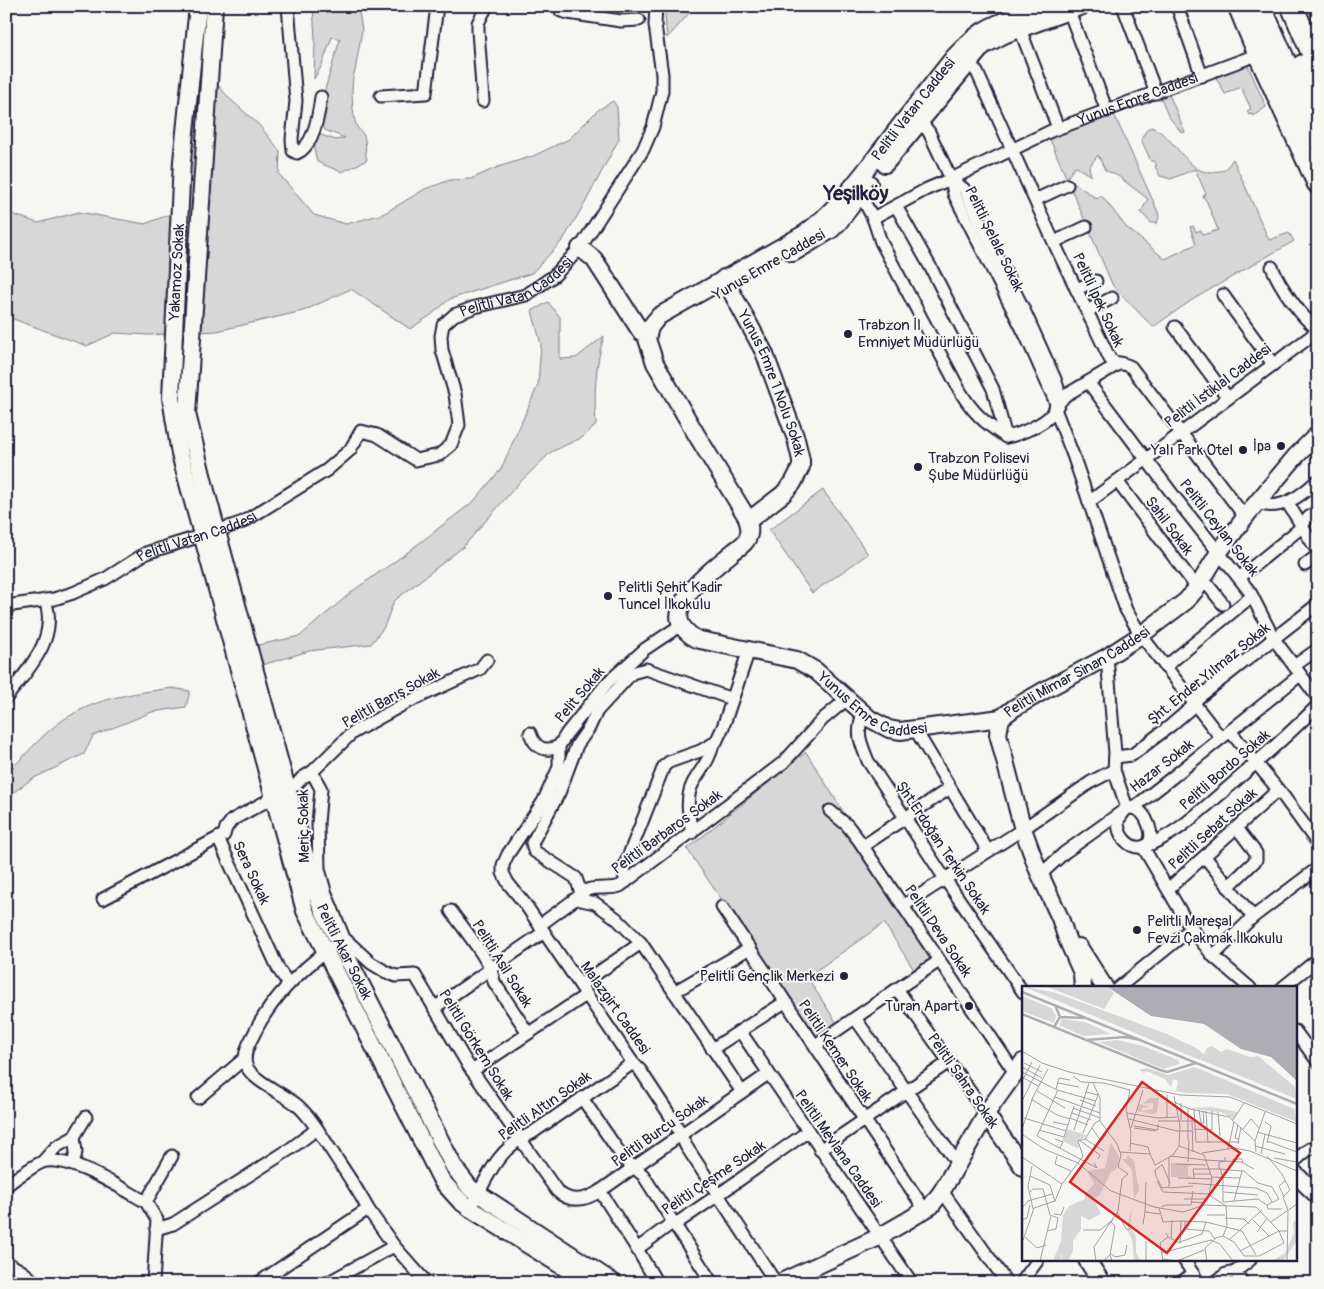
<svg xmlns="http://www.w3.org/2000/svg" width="1324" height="1289" viewBox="0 0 1324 1289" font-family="Pangolin,sans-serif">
<rect width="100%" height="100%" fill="#f6f6f2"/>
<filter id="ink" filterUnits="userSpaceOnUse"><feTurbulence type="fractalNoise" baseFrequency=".02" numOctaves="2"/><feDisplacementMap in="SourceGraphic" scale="10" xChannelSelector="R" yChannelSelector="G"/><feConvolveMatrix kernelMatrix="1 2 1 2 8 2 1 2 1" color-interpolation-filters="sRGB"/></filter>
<g filter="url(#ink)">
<g fill="#d7d7d7" stroke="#7c7c89">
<path d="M313,6H358L362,30L355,71C350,80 352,117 357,127C359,130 363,133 364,136C367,144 364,152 367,160L342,172L317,162L313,144L315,133L336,140L345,138L325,130L316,120L340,39L332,37L322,65L314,79L315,39Z"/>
<path d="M667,6H697C685,16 678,27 667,38L665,16Z"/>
<path d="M1246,61L1266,107L1253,116L1252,114L1249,115L1247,111L1251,109L1241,87L1225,94L1214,74Z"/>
<path d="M211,77L230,99L259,125L280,151L279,174L314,215L346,224L383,214L425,189L450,180L471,179L498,167L533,156L569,139L598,110L613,101L617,107L619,139L585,203L563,240L532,273L450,299L431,315L410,329L351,289L303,311L217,331L148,335L115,333L87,346L13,319L6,325V212L38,223L79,212L145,224L178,211L195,101Z"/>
<path d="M1168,92L1185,132L1182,133L1168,116L1160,95Z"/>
<path d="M1113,112L1158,212L1159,217L1157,223H1151L1141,212L1148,199L1118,176L1105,170L1098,155L1089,167L1091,176L1075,166L1067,178L1097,199L1101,195L1126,227L1165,259L1196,244L1190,227L1193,226L1196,232L1201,230L1203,235L1218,230L1207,202L1203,196L1206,194L1195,169L1171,179L1160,176L1155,166L1157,165L1154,161H1151L1141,139L1147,129L1151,127C1173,134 1188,173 1209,172C1214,172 1220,171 1225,170L1233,159L1269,240L1289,233L1294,241L1192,300L1153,327L1113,286L1048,135Z"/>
<path d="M548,302L560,317V359L576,358L604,336C595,366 594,394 596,425L583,437L551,452L518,484L463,547L394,601L384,627L371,644L309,651L259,666L254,646L300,636L354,590L404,555L474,501L501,469L538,385L541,344L532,311Z"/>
<path d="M823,490L868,554L812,593L769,530Z"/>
<path d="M172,688L190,691L186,707L152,712L93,736L84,754L32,779L6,798V774C23,758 38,739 56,725C92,698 129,694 172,688Z"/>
<path d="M806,752L936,960L916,973L884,923L807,977L838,1025L818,1041L687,849Z"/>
</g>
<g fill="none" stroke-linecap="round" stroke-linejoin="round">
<defs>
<g id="street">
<path d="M288,6L296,101L292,139L293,151L297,153C314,146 319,113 321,97"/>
<path d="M563,6L561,11L568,13L621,21L639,20"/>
<path d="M1123,6L1156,93"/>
<path d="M1177,6L1202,76"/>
<path d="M1069,11L1107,111"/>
<path d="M1020,29L1058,128"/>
<path d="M969,63L977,72L1056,247L1110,359C1116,365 1123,362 1131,367L1245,517"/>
<path d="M381,96L426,93L437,6"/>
<path d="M483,101L478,30V23L487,6"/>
<path d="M920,121L929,132L951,179L954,194L1026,336L1055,401"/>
<path d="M951,179L964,189L1024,310L1055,379L1058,388L1055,409L1073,455L1126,610L1141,635L1221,738"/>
<path id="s1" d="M860,194L873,218L927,189L951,179L1051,131L1259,54"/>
<path d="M1035,200L1067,185"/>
<path d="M896,206L931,268L993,389L1006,437C1019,435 1044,424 1052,414C1057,407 1060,400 1066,395L1120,363"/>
<path d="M873,218L881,242L960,391C973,413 985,423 1006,437"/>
<path d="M1054,242L1086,227"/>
<path d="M1272,267C1279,285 1302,319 1318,329"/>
<path d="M1076,289L1096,281"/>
<path d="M1223,295L1273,364"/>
<path d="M1087,311L1112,298"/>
<path d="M1175,327L1228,398"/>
<path d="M1088,382L1177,500L1250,592L1274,639L1318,698"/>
<path d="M1117,481L1197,588"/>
<path d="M1089,502L1318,331"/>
<path d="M1287,502L1318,552"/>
<path d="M1256,503C1281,512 1301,496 1318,480"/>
<path d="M1305,565L1318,555"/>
<path d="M1239,578L1297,531L1309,517L1318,511"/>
<path d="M1203,579L1223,604"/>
<path id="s2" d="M6,606L54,599L73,593L105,579L146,553L217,531L243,522L327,470L350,450L361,431L377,435L416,460L439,455L451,445L459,425L455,394L442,350L441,336L443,325L454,315L475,307L526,295L555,275L580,248L643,150L653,127L662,91V74L655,25L656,6"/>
<path d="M1107,657L1115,753L1114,770L1127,808"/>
<path d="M1294,666L1318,649"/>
<path d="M1165,667L1252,596"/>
<path d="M6,698C28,669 59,639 45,600"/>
<path d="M863,713C856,735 860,741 868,761L945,879L1023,992"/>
<path d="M917,729L918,734L988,851"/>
<path d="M1230,731L1284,797L1318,844"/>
<path d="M530,733C535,748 545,753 559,746L567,733L607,683L645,649L681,625"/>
<path d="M559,746V767L543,802L508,854L503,865V873L508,883L525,904L633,1063L640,1070L675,1123L686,1146L776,1283"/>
<path d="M1115,757L1132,755L1170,726L1192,707L1198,698L1318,604"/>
<path d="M312,772L321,789L318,823L319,869L325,891L344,938L371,963L386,972L396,976L415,975L468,1065L557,1191C571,1204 586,1200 600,1191L768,1074"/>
<path d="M1127,808C1137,808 1141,810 1146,819C1166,858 1117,855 1118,820Z"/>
<path d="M830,811L847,825L858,839L1015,1073"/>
<path d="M692,833C689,817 685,798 693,783C701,769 710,760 713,744"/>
<path d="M218,838L224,835L226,828L232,820L296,785L302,778L312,772L352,733L406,703L480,669L487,660"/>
<path d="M863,846L950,788"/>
<path d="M1205,857L1253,917"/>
<path d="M1040,875L1064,853L1127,808L1137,805L1164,784L1300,675"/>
<path d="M626,882L624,874L625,865L664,766L669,762L700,751L716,742L723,727L749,650"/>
<path d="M1228,887L1256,860V853L1237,828"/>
<path d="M1168,889L1278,790"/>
<path d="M581,893L576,878L534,851L532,843L559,793L577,745L589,728L597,711L632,673L646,669L732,699"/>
<path d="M103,899L218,838L279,970L288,983"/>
<path d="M903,906L1023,829L1091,782L1114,770"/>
<path d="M722,907L925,1210"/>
<path d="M451,911C463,928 492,962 494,982L528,1033"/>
<path d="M540,925L578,897"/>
<path d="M1213,956L1253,917L1318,868"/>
<path d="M580,985L641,943"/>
<path d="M1118,988L1192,928"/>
<path d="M1250,988L1213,956L1188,924L1143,847C1175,836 1199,812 1224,791C1256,763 1288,736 1318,705"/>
<path d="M1282,988L1318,959"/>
<path d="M897,989L939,961"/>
<path d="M674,992L750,948"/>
<path d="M434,1008L544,932"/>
<path d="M855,1018L957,1163"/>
<path d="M740,1031L912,1283"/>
<path d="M1295,1031L1318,1062"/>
<path d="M712,1049L785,1002"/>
<path d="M817,1049L820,1042L897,989L986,1114"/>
<path d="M472,1071L586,995"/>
<path d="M742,1092L641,943L616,918L595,903L581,900L578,897C588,883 606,891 620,886L784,762L823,719L847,699"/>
<path d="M198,1098L245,1058"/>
<path d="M582,1098L624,1159L643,1175L712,1283"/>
<path d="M74,1137L86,1117"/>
<path d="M820,1150L949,1062"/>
<path d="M44,1160L56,1147L74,1137L76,1152L73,1165"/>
<path d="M1295,1161L1305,1152L1318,1144"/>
<path d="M6,1186C13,1180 38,1162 46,1161C72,1157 123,1189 146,1202L172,1156"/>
<path d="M600,1191L637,1249L657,1283"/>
<path d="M942,1191L1007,1283"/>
<path d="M475,1200C490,1171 500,1147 532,1133L633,1063"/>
<path d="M146,1202L157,1220L153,1283"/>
<path d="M368,1209L394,1246L427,1283"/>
<path d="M156,1229L173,1224L290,1149L317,1129"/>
<path d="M637,1249L668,1226L680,1221L718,1195L807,1132"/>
<path d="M1184,1260L1199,1283"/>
<path d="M6,1262L23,1272L36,1283"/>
<path d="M1235,1272L1250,1260"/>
<path d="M258,1283L368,1209C357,1188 344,1170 331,1150C321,1135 311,1117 297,1105C284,1094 251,1080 246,1065C243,1055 248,1045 253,1036C270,999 299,972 330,948"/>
<path d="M327,1283L394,1246"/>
<path d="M1021,1283L1038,1260"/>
<path d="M1180,1283L1193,1274"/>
<path d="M1214,1283L1226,1274L1235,1272L1243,1283"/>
</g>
<g id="secondary">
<path d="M198,6L182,161L171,398L180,454L305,911L442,1181L460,1201L471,1209L589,1283"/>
<path id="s3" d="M214,6L187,414L206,491L314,888L324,912L454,1167L470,1188L614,1283"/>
<path d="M885,164L983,46L1006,34L1082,6"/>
<path id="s4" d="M580,248L594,259L641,332L650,327L659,316L804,234C837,210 861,176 886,144C908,115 931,86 954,57C963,48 972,38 983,31C1003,19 1027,13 1049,6"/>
<path d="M793,253L831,230L839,222L869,183"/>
<path id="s5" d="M724,278L764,352L796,439L801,460V467L793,483L783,494L748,521"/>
<path id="s6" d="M650,327L647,339L655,363L696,434L746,516C749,523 751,532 747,539C745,544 738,548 733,552C717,566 667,601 682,626C687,633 692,638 700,640L797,660L816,671L870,719L889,729L900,731L1001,718"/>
<path d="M1079,947L1105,988"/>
<path id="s7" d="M1083,988L1082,973L1067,939L1060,918L1038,870L1022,826L998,734L1001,718L1014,708L1045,690L1107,657L1141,635L1186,601L1197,588L1219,552L1249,512L1296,456L1318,434"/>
<path d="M986,1114L1023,1167"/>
<path d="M1295,1174L1318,1196"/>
<path d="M1087,1260L1102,1283"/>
<path d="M779,1283L879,1237L905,1222L931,1206L942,1191L990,1108L1023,1062"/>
</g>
<g id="highway">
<path d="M1239,6L1259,54L1318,183"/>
<path d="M1260,6L1318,137"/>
<path d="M1292,6L1318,66"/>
<path d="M1302,66L1318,100"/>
</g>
</defs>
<use href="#street" stroke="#22223b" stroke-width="15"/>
<use href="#secondary" stroke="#22223b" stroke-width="20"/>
<use href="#highway" stroke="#22223b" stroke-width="25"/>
<use href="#street" stroke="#f6f6f2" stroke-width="11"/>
<use href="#secondary" stroke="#f6f6f2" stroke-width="16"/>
<use href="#highway" stroke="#f6f6f2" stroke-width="21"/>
</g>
</g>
<g fill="#22223b" stroke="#f6f6f2" stroke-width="2">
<circle cx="848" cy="334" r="5"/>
<circle cx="1281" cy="446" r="5"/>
<circle cx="1243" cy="450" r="5"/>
<circle cx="918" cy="467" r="5"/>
<circle cx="608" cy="596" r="5"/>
<circle cx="1137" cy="930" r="5"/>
<circle cx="844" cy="976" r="5"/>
<circle cx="969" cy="1006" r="5"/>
</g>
<g text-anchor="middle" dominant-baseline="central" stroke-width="4" stroke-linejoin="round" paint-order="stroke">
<g font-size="15" fill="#22223b" stroke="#f6f6f2">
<text stroke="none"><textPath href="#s1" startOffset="318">Yunus Emre Caddesi</textPath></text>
<text stroke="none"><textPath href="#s4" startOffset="462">Pelitli Vatan Caddesi</textPath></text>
<text transform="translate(994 239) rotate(64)">Pelitli Şelale Sokak</text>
<text transform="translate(769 265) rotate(-30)">Yunus Emre Caddesi</text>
<text transform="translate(177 272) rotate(-87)">Yakamoz Sokak</text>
<text stroke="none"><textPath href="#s2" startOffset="715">Pelitli Vatan Caddesi</textPath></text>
<text transform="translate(1098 300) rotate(65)">Pelitli İpek Sokak</text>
<text stroke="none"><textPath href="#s5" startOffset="116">Yunus Emre 1 Nolu Sokak</textPath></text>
<text transform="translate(1218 386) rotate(-37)">Pelitli İstiklal Caddesi</text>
<text transform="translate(1169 526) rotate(53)">Sahil Sokak</text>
<text transform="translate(1219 528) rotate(52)">Pelitli Ceylan Sokak</text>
<text stroke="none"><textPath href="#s2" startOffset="205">Pelitli Vatan Caddesi</textPath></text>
<text stroke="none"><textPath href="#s7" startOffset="374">Pelitli Mimar Sinan Caddesi</textPath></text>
<text transform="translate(1209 674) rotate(-39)">Şht. Ender Yılmaz Sokak</text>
<text transform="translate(580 695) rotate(-50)">Pelit Sokak</text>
<text transform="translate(391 698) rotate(-29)">Pelitli Barış Sokak</text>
<text stroke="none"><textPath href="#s6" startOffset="568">Yunus Emre Caddesi</textPath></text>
<text transform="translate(1162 766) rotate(-38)">Hazar Sokak</text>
<text transform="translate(1225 770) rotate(-41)">Pelitli Bordo Sokak</text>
<text transform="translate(304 826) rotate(-91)">Meriç Sokak</text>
<text transform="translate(1213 829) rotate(-42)">Pelitli Sebat Sokak</text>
<text transform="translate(667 832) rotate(-36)">Pelitli Barbaros Sokak</text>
<text transform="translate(943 848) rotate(56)">Şht.Erdoğan Terkin Sokak</text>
<text transform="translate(251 873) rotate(65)">Sera Sokak</text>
<text transform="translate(938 931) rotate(56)">Pelitli Deva Sokak</text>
<text stroke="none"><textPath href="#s3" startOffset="970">Pelitli Akar Sokak</textPath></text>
<text transform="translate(502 964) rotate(58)">Pelitli Asil Sokak</text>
<text transform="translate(615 1008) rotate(55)">Malazgirt Caddesi</text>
<text transform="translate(476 1045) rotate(58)">Pelitli Görkem Sokak</text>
<text transform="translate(835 1051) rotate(56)">Pelitli Kemer Sokak</text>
<text transform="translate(963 1081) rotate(55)">Pelitli Sahra Sokak</text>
<text transform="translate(545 1106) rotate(-35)">Pelitli Altın Sokak</text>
<text transform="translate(660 1131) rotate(-35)">Pelitli Burcu Sokak</text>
<text transform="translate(838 1149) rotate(55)">Pelitli Mevlana Caddesi</text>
<text transform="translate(714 1178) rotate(-34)">Pelitli Çeşme Sokak</text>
</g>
<g font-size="15" fill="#22223b" stroke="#f6f6f2" text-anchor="start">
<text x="858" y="325">Trabzon İl<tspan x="858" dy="17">Emniyet Müdürlüğü</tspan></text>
<text x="1271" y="446" text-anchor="end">İpa</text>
<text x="1233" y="450" text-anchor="end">Yalı Park Otel</text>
<text x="928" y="458">Trabzon Polisevi<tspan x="928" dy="17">Şube Müdürlüğü</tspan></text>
<text x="618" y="587">Pelitli Şehit Kadir<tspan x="618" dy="17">Tuncel İlkokulu</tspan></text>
<text x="1147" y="921">Pelitli Mareşal<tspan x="1147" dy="17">Fevzi Çakmak İlkokulu</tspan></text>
<text x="834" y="976" text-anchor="end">Pelitli Gençlik Merkezi</text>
<text x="959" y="1006" text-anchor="end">Turan Apart</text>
</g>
<g font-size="20" font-weight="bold" fill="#22223b" stroke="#f6f6f2">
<text x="856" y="193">Yeşilköy</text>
</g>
</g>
<g transform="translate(1022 986)">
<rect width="275" height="275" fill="#f6f6f2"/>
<path d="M0,0L34,7L145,48L176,63L182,69L178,74ZM23,0H84L92,7L82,23ZM0,10L29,22L34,30L32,37L0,25ZM40,33L63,36L89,48L61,50L37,39ZM95,54L121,60L156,74L158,78L141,83L77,56ZM190,60L199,66L205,63L228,71L236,70L273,101L275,113L179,74L185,62ZM173,81L272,123L275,136L205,108L165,107L138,103L154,105L156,95L151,93L149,101L143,93L124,85L120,89L121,86L117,84L125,82L146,89ZM127,112H137L135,127L130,128L115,125L117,118L128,121L120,122V125L131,123V117L121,118ZM162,118L169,122L189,121L216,126L211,133L199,126L169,123ZM45,143L65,149L56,155L57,163L40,155ZM89,156L97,171L95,183L89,186L78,209L72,213L79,228L67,234L59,230V243L51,255V265L46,275H40V266L39,275H31L39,255L41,229L47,220L63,213V208L72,198L65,185L83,182ZM106,169L112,175L117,204L112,213L110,184L100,173H105ZM149,177L171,178L166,181V189L171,192L149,191ZM110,220L108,241L114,250V267L119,275H112L110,253L105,244ZM275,235V254L270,262L261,275H250L263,267L272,247L271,236Z" fill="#d7d7d7"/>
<path d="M84,0H275V95L249,71L219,63L182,38L129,30Z" fill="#adadb3"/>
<path fill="none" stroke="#adadb3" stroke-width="2.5" d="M0,6L275,118M0,28L138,84L145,86L174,77M38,31L64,32M32,41L38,31L33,19M65,54L103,51L119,54"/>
<path fill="none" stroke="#a1a1a9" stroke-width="1" d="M0,65L20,77L47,86L158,109L208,111L275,138M2,77L20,86M0,81L20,92M0,86L35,104L74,115M51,90L59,96L82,97L108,104L104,124L109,146L108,165M0,91L16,100M0,95L10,76M36,97L57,101M71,97L78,112V135L95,158L99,169L96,181L106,188L100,193L96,225L72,261L74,275M34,103L37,92L48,94M36,104L15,150L75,182L72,177M15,105L43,122M145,109V132M152,110L158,140L157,160L182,169L190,192L187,209L204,220L205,240L201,250L194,252L183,262L185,275M33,111L78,127M9,113L35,129L48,133M58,114L74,120M0,115L18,79M152,116L168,123L207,131L233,155L234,166M159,117V134M51,122L78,132M166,122V154M172,124L174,156H216M177,124L179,137H182L181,125M184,125L186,157M196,126L198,150M50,127L69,134M105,127L136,132L155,131M2,132L44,145M48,132L66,139M107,133L155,145H170M211,134L222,117M136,135H173M170,135L171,166M31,136L46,139M243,136L249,140L245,157M216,139L213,152L217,153M112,140L136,144V138M70,142L79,155L84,149M109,142L121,104M112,142L134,145M0,143L11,111L26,83M172,143L190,144V125M221,143L229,133L237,142M17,144L42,151L52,120M52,144L67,97M235,146L275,157M61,147L76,109L64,106M1,149L22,163L56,177L89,205L132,221L161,226L183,219L234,221L257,245M33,153L41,156L38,162M63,153L82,165M57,154L78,169L76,173M233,155L243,126M245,155L275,166M108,157L126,161L128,168M216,158L219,141M233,160L263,168M206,163L212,136M98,166L128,168L133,179L151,169L157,160M180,167L212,162L228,165L275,185M239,168L243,148M35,170L33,178L49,185M149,170L183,174M245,170L260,188L268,204L261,211L266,224M0,171L40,198M147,171V202L171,200M252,172L275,176M183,174L219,176L232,183M166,176L167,154M211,176V173H220L221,177M140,178L148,197M154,178L184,179M140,179L133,184L134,190L140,202L147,201M10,180L6,200L11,223M171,188H188M8,190L28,199L33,216M189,191L218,192M156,192L190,193M172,192L171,183H199L207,184L222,185L236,197L250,201L257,213L245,219L236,213L201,216V193L199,185L198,183L197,182V176L203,175V171M135,195L141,206L187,208M166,197L234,202L245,207L250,216M202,206L236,209M7,207L11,203H21L28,229L36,232L34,243L25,245M262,211L257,200L263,195M162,213H184M212,215L220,185M170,216L182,217L185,212M245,219L246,223H260M139,221L144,219H169L171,205M0,222L6,215L30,208M137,222L141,236L159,235L158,257L146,251M95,226L104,243H108M123,226L124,196M32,228L39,229L42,221M185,229H203M203,232L222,233L227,238M0,234L5,232L8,219M231,234L247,250M159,235L184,236L220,245L234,269M163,235V243L187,245L193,253M249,236L275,218M121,238L123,226L138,228M61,244H78L91,234M235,246L245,232M201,250L212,256L222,270H237L262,257L257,245H265M3,251L15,262L24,259M149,252L150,234M208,253L240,224M158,256L180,248L184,236M0,257L12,222L33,215L40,198L61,170L56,155L63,153L73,137L78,134M218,265L257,245M88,267L93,271L103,269L105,259M139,267L189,254L198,258L211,275M88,269L93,240L89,236M141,273L155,275L182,264M18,275L29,230M81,275L88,269L90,275M124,275V255M141,275L138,257L146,251L144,247M265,275L266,225"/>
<path fill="#d62828" fill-opacity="0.15" stroke="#d62828" stroke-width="2.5" d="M120,96L218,167L145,267L48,196Z"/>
<rect width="275" height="275" fill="none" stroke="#22223b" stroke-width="2.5"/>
</g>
<rect width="1324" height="1289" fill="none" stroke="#f6f6f2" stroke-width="25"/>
<rect x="12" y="12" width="1299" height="1264" fill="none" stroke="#22223b" stroke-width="2" filter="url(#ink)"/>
</svg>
